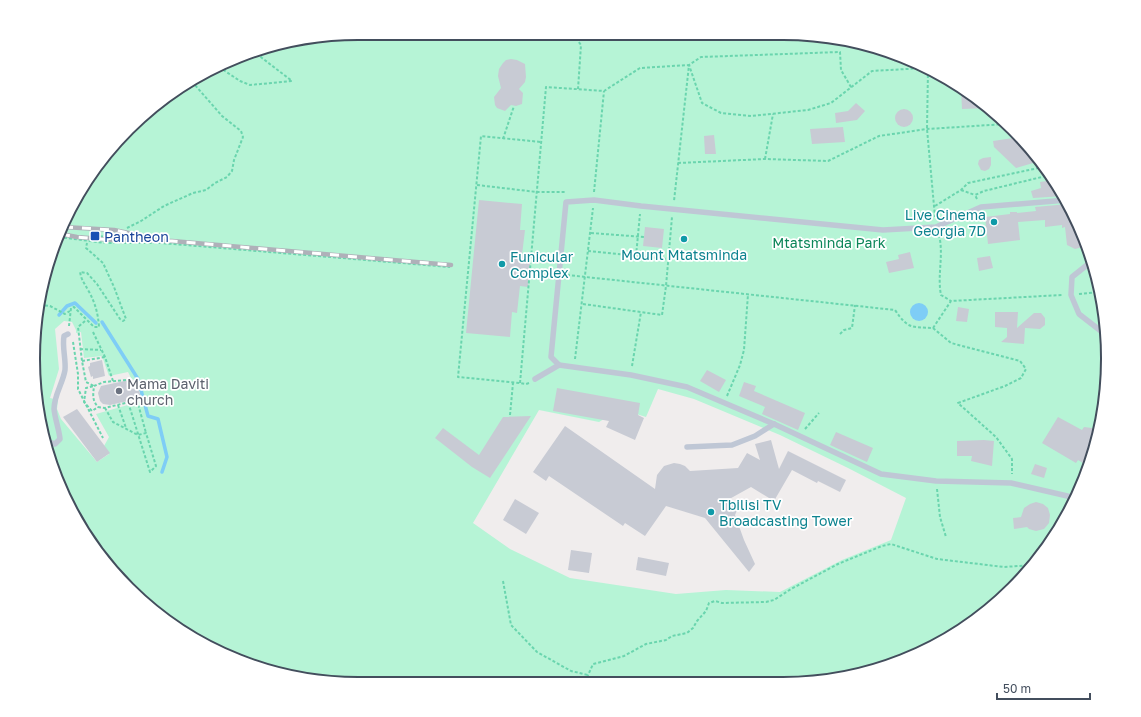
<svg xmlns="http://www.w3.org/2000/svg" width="1141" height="717" viewBox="0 0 1141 717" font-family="'Golos Text',sans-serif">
<rect width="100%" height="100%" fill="#f0eded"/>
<path fill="#b6f4d6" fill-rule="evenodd" d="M359,33L825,36L907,58L981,100L1027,144L1065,196L1091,254L1105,316L1107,380L1097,443L1074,503L1041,557L981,617L927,650L867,673L804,683L316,681L234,659L160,617L88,540L44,443L34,337L50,254L100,161L177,88L254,50ZM64,321L72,322L76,330V333L81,332L84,358L102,356L109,376L128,372L131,378L137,382L142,401L96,414L109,437L104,446L109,454L97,462L61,419L57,409L58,400L50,398L59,369L55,329ZM658,389L694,399L780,435L848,468L906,498L891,540L842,560L780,592L726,590L676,594L570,578L510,549L473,523L539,410L599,422L620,409L646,417Z"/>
<circle fill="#7ecdf6" cx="919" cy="312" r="9"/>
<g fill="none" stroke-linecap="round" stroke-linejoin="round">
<g stroke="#7ecdf6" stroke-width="3.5">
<path d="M59,315L67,306L75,303L96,323"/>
<path d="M102,322L138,379L148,416L158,419L167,457L162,472"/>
</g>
</g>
<g fill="#c8cbd4">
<path d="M511,59L517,60L525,64L526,77L525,82L519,89L523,93L522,104L516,106L511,105L505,111L497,108L495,105L494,97L501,88L498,76L499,69L503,63L506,60Z"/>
<path d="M961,89L981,100L989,108L962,109Z"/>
<path d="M856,103L865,111L857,120L836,123L835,113L848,111Z"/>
<circle cx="904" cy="118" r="9"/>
<path d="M843,127L845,142L812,144L810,129Z"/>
<path d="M714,135L716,154H705L704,136Z"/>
<path d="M1020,137L1027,144L1040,161L1016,168L994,147L993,141Z"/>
<path d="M991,157V165L989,169L985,171L981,170L978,164L979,160L983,158Z"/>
<path d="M1053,180L1064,196L1033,198L1031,191L1041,188L1040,182Z"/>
<path d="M479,200L522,204L520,230H525L522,255L531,256L528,287L520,286L517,313L512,312L510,337L466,333Z"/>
<path d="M1068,204L1085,242L1083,247L1075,249L1067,245L1065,227L1062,228V225L1045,227V220L1018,222L1020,240L988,244L985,217L1010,214V212H1017V213L1036,211L1035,207Z"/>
<path d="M645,227L664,229L662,248L643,246Z"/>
<path d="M910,252L914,268L889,273L886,262L899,259L898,255Z"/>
<path d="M990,256L993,268L979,271L977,258Z"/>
<path d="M958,307L969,309L967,322L956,321Z"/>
<path d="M995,312H1018L1017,328L1034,313H1041L1045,318V325L1040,329L1025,328L1024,344L1001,342L1007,337V328L995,327Z"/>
<path d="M102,360L105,376L93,379V376L91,377L88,367L90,366V363Z"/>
<path d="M707,370L726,380L719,392L700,381Z"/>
<path d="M129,380L130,383L137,382L141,398L110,405L103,404L100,401L98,393L101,386Z"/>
<path d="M744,382L756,386L754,391L805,413L798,430L762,414L765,407L739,396Z"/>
<path d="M557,388L640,403L638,415L644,418L635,440L606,427L609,421L553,411Z"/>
<path d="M77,409L110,453L97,462L63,417Z"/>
<path d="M531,416L490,478L472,467L435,438L443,428L479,455L503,417Z"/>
<path d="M1058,417L1082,430L1084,427L1092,428L1095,434L1093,438L1097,441L1088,466L1078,460L1076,463L1042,443Z"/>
<path d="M565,426L655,489L657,475L664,466L674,463L680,464L685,466L690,471L738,468L747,453L760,460L755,444L771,440L779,469L788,451L846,480L840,492L818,481L817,483L792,470L774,501L751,487L724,502L738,508L735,515L744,540L755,564L749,572L705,518L666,506L645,536L625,523L623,526L549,476L546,481L533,472Z"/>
<path d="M836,432L873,448L867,462L830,445Z"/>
<path d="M984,440L994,441L992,466L971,461L972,456H957V441Z"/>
<path d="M1035,464L1047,468L1044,478L1031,474Z"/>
<path d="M515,499L539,513L526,534L503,520Z"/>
<path d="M1036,502L1043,504L1048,508L1050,515L1049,523L1044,529L1036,531L1029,529L1027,527L1014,529L1013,518L1021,517L1024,508L1030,504Z"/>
<path d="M571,550L592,553L589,573L568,570Z"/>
<path d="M638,557L669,563L666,576L636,570Z"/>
</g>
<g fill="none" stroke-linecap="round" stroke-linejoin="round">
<g stroke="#6ad5ae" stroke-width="2" stroke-dasharray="3 2" stroke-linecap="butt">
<path d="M573,34L581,45L578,89"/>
<path d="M219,67L240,81L250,85L292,81L262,58L254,50"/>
<path d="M928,70L927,129L935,217"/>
<path d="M851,87L841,70L840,52L701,57L689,65L702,103L721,113L751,116L808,110L831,103L872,71L924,68"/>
<path d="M503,139L514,106"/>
<path d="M765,159L773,114"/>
<path d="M678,163L765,159L828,161L879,136L927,129L1006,124"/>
<path d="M477,185L537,192H565"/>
<path d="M961,190L975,195"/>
<path d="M594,192L604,91"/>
<path d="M977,199L975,195L984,191L1050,175"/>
<path d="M935,206L961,190L968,183L1043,167"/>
<path d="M127,228L141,221L164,206L193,193L206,190L215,183L227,177L232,171L234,160L243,137L241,131L222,116L195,85L194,80"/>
<path d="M591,233L644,237"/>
<path d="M939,235C944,255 937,275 941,295L951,301"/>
<path d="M95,236L121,238V235"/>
<path d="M59,237L105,243H161L450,267"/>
<path d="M588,251L669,259"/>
<path d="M636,256L640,214"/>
<path d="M531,271L551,274"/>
<path d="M567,275L895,310C908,329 911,327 933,328L951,301L1062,295"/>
<path d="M1079,294L1100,292"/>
<path d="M583,304L662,315L666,286L672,217"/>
<path d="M40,305L50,306L65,314L70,311"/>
<path d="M85,321L78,327L82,361L86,382L94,386L86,388L84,402L92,411L98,407"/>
<path d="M69,326L71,308L74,307L94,327H99C98,313 95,302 88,290C84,282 82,282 80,272L87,273L97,284L120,319L123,321L126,319L114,287L103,263L86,248L87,243"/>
<path d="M933,328L951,343L1020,361L1026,369L1021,378L1005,386L958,403L996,437L1012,459V474"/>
<path d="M93,332L105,357L113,381"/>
<path d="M840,334L844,330L852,328L855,305"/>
<path d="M73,342L78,374V389L103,438"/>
<path d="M80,349L101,350"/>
<path d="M575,359L593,208"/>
<path d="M82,361L105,357"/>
<path d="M632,366L641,312"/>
<path d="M126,380L104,382L94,386C93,395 92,400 98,407L105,408L137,400L146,433"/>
<path d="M520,383L546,87L604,91L640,68L689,65L674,201"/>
<path d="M529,383L526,384L520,383L458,377L481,136L541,142"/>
<path d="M727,396L740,365L744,350L748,294"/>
<path d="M118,405L126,428"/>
<path d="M105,408L113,422L138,435L146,433L156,466L150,472L128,402"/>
<path d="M510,415L513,383"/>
<path d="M805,429L819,413"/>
<path d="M937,489L940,517L946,537"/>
<path d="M503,581L511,625L537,652L571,671L588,675"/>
<path d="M585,682L593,664L624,656L646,644L666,640L672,636L687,633L693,628L697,621L706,611L709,603L715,601L722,603L766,602L774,600L791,589L838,564L882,546L891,544L937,559L1004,567L1032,565"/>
</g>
<g stroke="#bfc7d5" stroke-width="5.5">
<path d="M1067,200L981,207L936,227L883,230L641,206L594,200L566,202L551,357L559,365L631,375L687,387L774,424L881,474L936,481L1011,483L1076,498"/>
<path d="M1092,261L1072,277L1071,295L1079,314L1106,335"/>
<path d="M535,379L559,365"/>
<path d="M43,428L48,442L55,444L60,439C59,429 55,419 54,409C54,395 63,383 65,370C66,359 62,347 64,336L68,334"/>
<path d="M687,447L732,445L755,436L774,424"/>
</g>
<defs>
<g id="rail">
<path d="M64,227L114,230L148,237"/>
<path d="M61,234L77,237L112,240L172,241L451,265"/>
</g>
</defs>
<use href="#rail" stroke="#afb1b9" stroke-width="4.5"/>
<use href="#rail" stroke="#fff" stroke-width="3" stroke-dasharray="9" stroke-linecap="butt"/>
</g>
<g fill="#0f9aa8" stroke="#fff" stroke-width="1.5">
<circle cx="994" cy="222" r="4"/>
<circle cx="684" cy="239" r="4"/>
<circle cx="502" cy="264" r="4"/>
<circle cx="711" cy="512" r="4"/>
</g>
<rect fill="#1a4fb4" stroke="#fff" stroke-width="1.5" x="90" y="231" width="10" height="10" rx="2"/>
<circle fill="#6b7280" stroke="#fff" stroke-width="1.5" cx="119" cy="391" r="4"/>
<g text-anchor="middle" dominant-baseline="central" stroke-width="3.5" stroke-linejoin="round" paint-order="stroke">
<g font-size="14" fill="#0d838f" stroke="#fff" text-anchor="start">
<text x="986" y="214" text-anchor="end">Live Cinema<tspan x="986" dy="16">Georgia 7D</tspan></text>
<text x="684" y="254" text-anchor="middle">Mount Mtatsminda</text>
<text x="510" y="256">Funicular<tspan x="510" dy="16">Complex</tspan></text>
<text x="719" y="504">Tbilisi TV<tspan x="719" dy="16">Broadcasting Tower</tspan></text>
</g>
<g font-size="14" fill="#164399" stroke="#fff" text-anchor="start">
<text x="104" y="236">Pantheon</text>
</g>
<g font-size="14" fill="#0c8659" stroke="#fff">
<text x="829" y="242">Mtatsminda Park</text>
</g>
<g font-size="14" fill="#5b616d" stroke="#fff" text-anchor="start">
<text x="127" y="383">Mama Daviti<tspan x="127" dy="16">church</tspan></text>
</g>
</g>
<path d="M0 0H1141V717H0ZM358 40H783A318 318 0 0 1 1101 358V359A318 318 0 0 1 783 677H358A318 318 0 0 1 40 359V358A318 318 0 0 1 358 40Z" fill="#fff" fill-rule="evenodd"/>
<path fill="none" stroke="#434e5d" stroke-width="2" d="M358 40H783A318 318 0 0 1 1101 358V359A318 318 0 0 1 783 677H358A318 318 0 0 1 40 359V358A318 318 0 0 1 358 40Z"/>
<path d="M997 693v6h93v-6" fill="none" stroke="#434e5d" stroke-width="2"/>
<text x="1003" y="693" font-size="12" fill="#434e5d" stroke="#ffffff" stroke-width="3" paint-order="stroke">50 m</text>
</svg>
